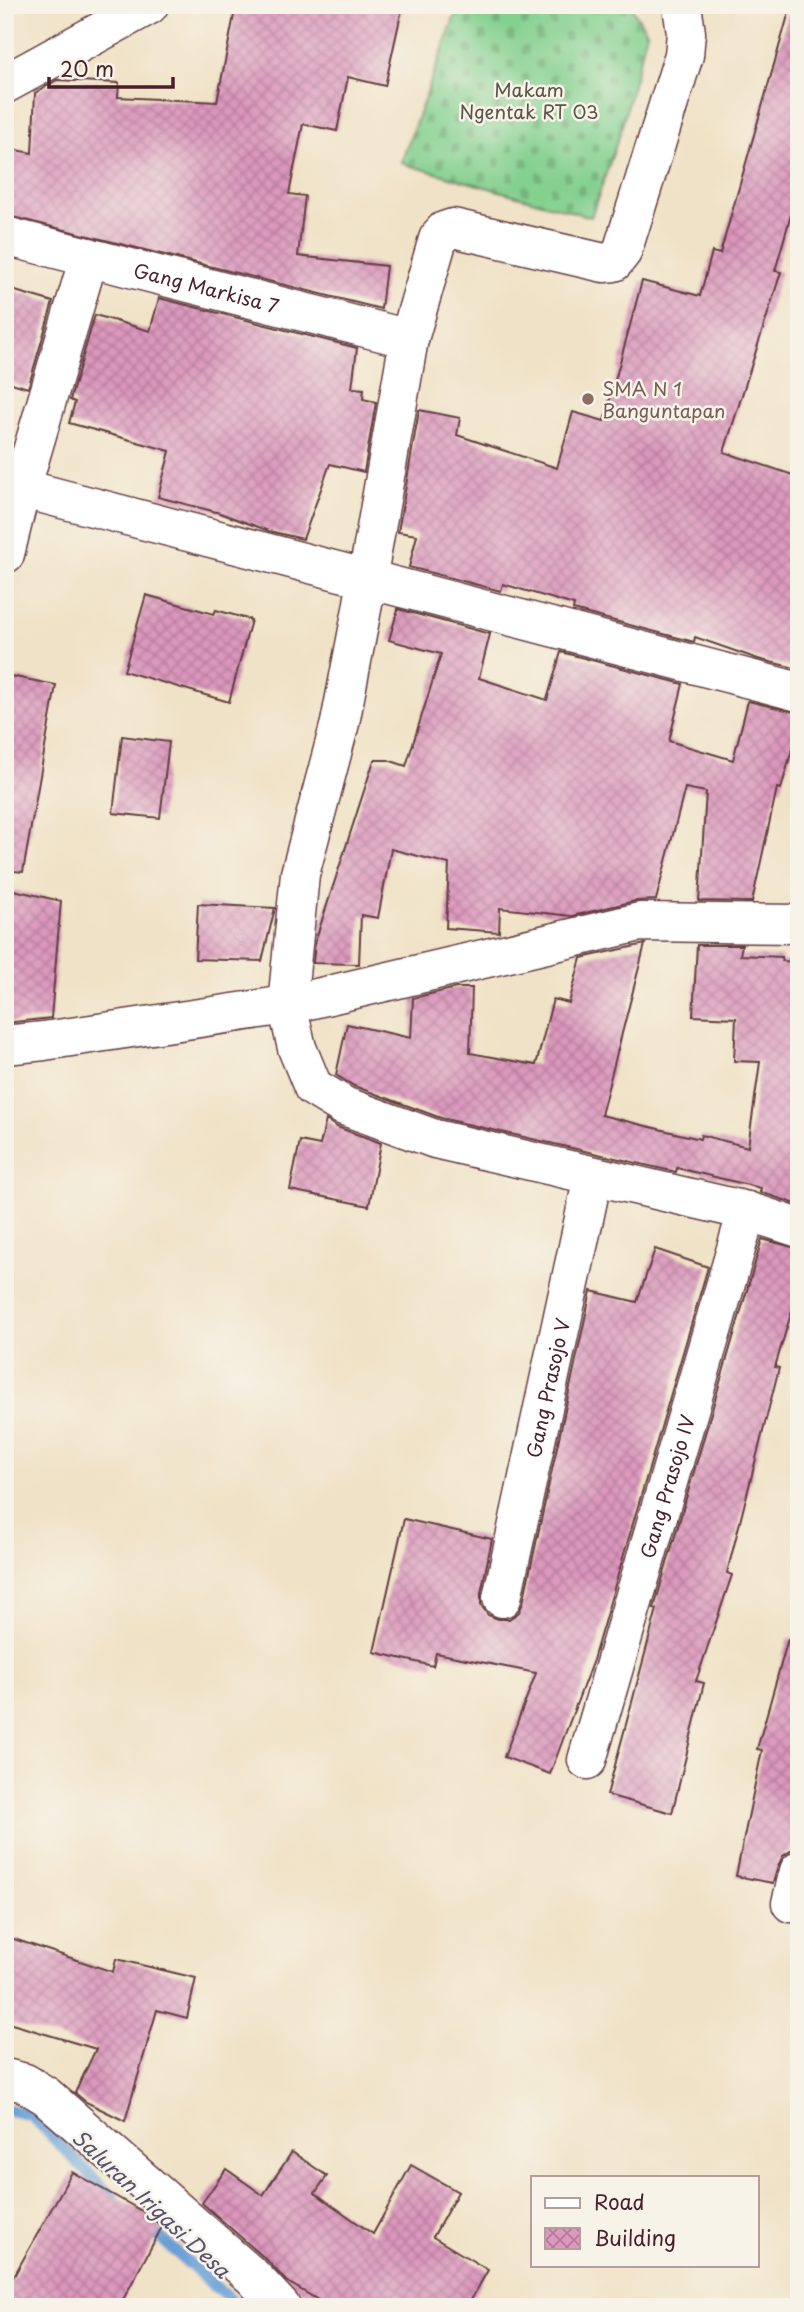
<svg xmlns="http://www.w3.org/2000/svg" width="804" height="2312" viewBox="0 0 804 2312" font-family="'Playpen Sans',sans-serif">
<defs>
<pattern id="cemetery-stones" width="16" height="16" patternUnits="userSpaceOnUse" patternTransform="scale(1.75)"><rect width="16" height="16" fill="#83d08f"/><path d="M2 7V4a2 2 0 0 1 4 0v3zM10 15v-3a2 2 0 0 1 4 0v3z" fill="#73b27c"/></pattern>
<pattern id="building-cross-hatch" width="8" height="8" patternUnits="userSpaceOnUse" patternTransform="scale(1.75)"><rect width="8" height="8" fill="#dc98bd"/><path d="M0 0l8 8M0 8l8-8" fill="none" stroke="#b47b9a"/></pattern>
</defs>
<rect width="100%" height="100%" fill="#f7f3e8"/>
<filter id="ink" filterUnits="userSpaceOnUse"><feTurbulence type="fractalNoise" baseFrequency=".0143" numOctaves="2"/><feDisplacementMap in="SourceGraphic" scale="14" xChannelSelector="R" yChannelSelector="G"/><feConvolveMatrix kernelMatrix="1 2 1 2 8 2 1 2 1" color-interpolation-filters="sRGB"/></filter>
<filter id="wash" filterUnits="userSpaceOnUse"><feTurbulence type="fractalNoise" baseFrequency=".00686" numOctaves="4" result="noise"/><feDisplacementMap in="SourceGraphic" scale="28" xChannelSelector="R" yChannelSelector="G"/><feGaussianBlur stdDeviation="1.57" result="paint"/><feColorMatrix in="noise" values="0 0 0 0 0 0 0 0 0 0 0 0 0 0 0 0 0 1.4 0 .05"/><feComposite in="paint" operator="in"/></filter>
<g filter="url(#wash)">
<rect width="100%" height="100%" fill="#f0e2c6"/>
<path fill="url(#cemetery-stones)" stroke="#66785d" stroke-width="2" d="M459,5H630L647,32L620,133L591,217L401,163Z"/>
<g fill="none" stroke-linecap="round" stroke-linejoin="round">
<g stroke="#689fd5" stroke-width="12">
<path d="M5,2109L31,2115L113,2198"/>
<path d="M146,2225L238,2307"/>
</g>
</g>
<g id="blocks">
<g fill="url(#building-cross-hatch)">
<path d="M236,5H403L385,86L348,77L337,131L303,124L289,194L305,196L298,256L386,266L381,309L5,215V148L32,153L35,93L57,80L119,83L118,97L217,102Z"/>
<path d="M789,12L799,14V186L775,271L781,272L724,452L799,477V669L758,659L695,637L694,642L573,610L574,605L503,584L501,591L409,567L417,535L398,532L419,410L460,418L457,435L557,468L573,412L604,421L642,281L700,296L712,252L720,254Z"/>
<path d="M5,288L53,302L28,388L5,381Z"/>
<path d="M159,298L357,348L352,388L364,389L363,399L376,402L364,472L330,464L303,539L269,531L220,513L158,497L170,451L69,423L75,402L70,400L95,315L150,331Z"/>
<path d="M146,595L214,614L216,610L251,620L229,702L124,671Z"/>
<path d="M398,609L490,634L479,678L547,700L561,652L683,684L669,741L733,760L748,701L799,713V725L781,789L777,788L752,902L699,901L706,792L685,788L656,900L635,901L572,916L500,908L499,932L446,928L449,864L391,849L378,918L361,915L359,964L313,963L315,942L374,760H388L406,766L441,654L389,640Z"/>
<path d="M5,675L56,685L23,872L5,870Z"/>
<path d="M122,736L169,742L160,818L113,813Z"/>
<path d="M5,888L61,901L51,1018L5,1023Z"/>
<path d="M198,904L275,908L262,961L195,959Z"/>
<path d="M645,944L601,1115L700,1139L701,1135L748,1147L760,1062L734,1061L736,1018L693,1016L697,945H742L740,955L782,957V961L799,962V1205L760,1192L761,1188L677,1168L676,1172L441,1118L354,1086L336,1075L347,1024L411,1038L413,998L456,988H472L470,1053L536,1065L553,999L569,1003L581,958Z"/>
<path d="M326,1120L337,1127L381,1143L369,1206L290,1190L300,1141L320,1145Z"/>
<path d="M762,1239L799,1249V1287L775,1367L779,1368L727,1573L732,1575L696,1681L704,1683L672,1813L607,1795L657,1609L654,1608Z"/>
<path d="M655,1249L708,1267L593,1660L550,1774L504,1757L536,1673L436,1653L433,1666L374,1652L404,1519L492,1539L481,1593V1605L488,1615L498,1619H509L519,1612L523,1603L591,1291L637,1302Z"/>
<path d="M788,1639L799,1641V1850H792L783,1856L778,1866L773,1883L736,1876L762,1750L757,1749Z"/>
<path d="M5,1936L113,1972L116,1959L196,1978L187,2018L157,2010L125,2121L86,2102L75,2093L96,2049L5,2022Z"/>
<path d="M292,2152L327,2176L315,2193L373,2234L411,2165L458,2192L433,2237L488,2270L467,2307H330L286,2281L268,2261L202,2203L226,2169L263,2195Z"/>
<path d="M72,2172L149,2215L162,2227L119,2307H5V2292Z"/>
</g>
</g>
</g>
<g filter="url(#ink)">
<use href="#blocks" fill-opacity="0" stroke="#633c42" stroke-width="2"/>
<g fill="none" stroke-linecap="round" stroke-linejoin="round">
<defs>
<g id="minor">
<path d="M682,5L686,33L684,55L622,252L614,262L604,263L453,228L444,231L438,239L409,339L362,609L340,723L300,874L287,1005L297,1048L313,1087L344,1106L435,1139L747,1211L799,1228"/>
<path d="M5,84L149,5"/>
<path id="s1" d="M5,236L409,339"/>
<path d="M5,484L799,692"/>
<path d="M5,554L21,489L89,257"/>
<path d="M5,1045L44,1041L287,1005L640,922L799,924"/>
<path id="s2" d="M502,1598L593,1177"/>
<path id="s3" d="M587,1760L747,1211"/>
<path d="M791,1903L799,1871"/>
<path d="M5,2078L25,2083L46,2096L253,2277L281,2307"/>
</g>
</defs>
<use href="#minor" stroke="#633c42" stroke-width="41"/>
<use href="#minor" stroke="#fff" stroke-width="38"/>
</g>
</g>
<circle fill="#8d6e63" stroke="#f7f3e8" stroke-width="2.5" cx="588" cy="399" r="7"/>
<g text-anchor="middle" dominant-baseline="central" stroke-width="5" stroke-linejoin="round" paint-order="stroke">
<g font-size="19" fill="#5b5449" stroke="#f7f3e8">
<text x="529" y="89">Makam<tspan x="529" dy="22">Ngentak RT 03</tspan></text>
</g>
<g font-size="19" fill="#4a1f2b" stroke="#f7f3e8">
<text stroke="none"><textPath href="#s1" startOffset="208">Gang Markisa 7</textPath></text>
<text stroke="none"><textPath href="#s2" startOffset="215">Gang Prasojo V</textPath></text>
<text stroke="none"><textPath href="#s3" startOffset="285">Gang Prasojo IV</textPath></text>
</g>
<g font-size="19" fill="#785e54" stroke="#f7f3e8" text-anchor="start">
<text x="602" y="388">SMA N 1<tspan x="602" dy="22">Banguntapan</tspan></text>
</g>
<g font-size="21" font-style="italic" fill="#56526f" stroke="#f7f3e8">
<text transform="translate(152 2203) rotate(43)">Saluran Irigasi Desa</text>
</g>
</g>
<rect width="804" height="2312" fill="none" stroke="#f7f3e8" stroke-width="28"/>
<rect x="531" y="2176" width="228" height="91" fill="#f7f3e8" stroke="#b29e9c" stroke-width="2"/>
<rect x="545" y="2198" width="35" height="10" fill="#ffffff" stroke="#b29e9c" stroke-width="2"/>
<text x="594" y="2210" font-size="21" fill="#4a1f2b">Road</text>
<rect x="545" y="2228" width="35" height="21" fill="url(#building-cross-hatch)" stroke="#b29e9c" stroke-width="2"/>
<text x="594" y="2246" font-size="21" fill="#4a1f2b">Building</text>
<path d="M49 77v10h124v-10" fill="none" stroke="#4a1f2b" stroke-width="3.5"/>
<text x="60" y="77" font-size="21" fill="#4a1f2b" stroke="#f7f3e8" stroke-width="5" paint-order="stroke">20 m</text>
</svg>
